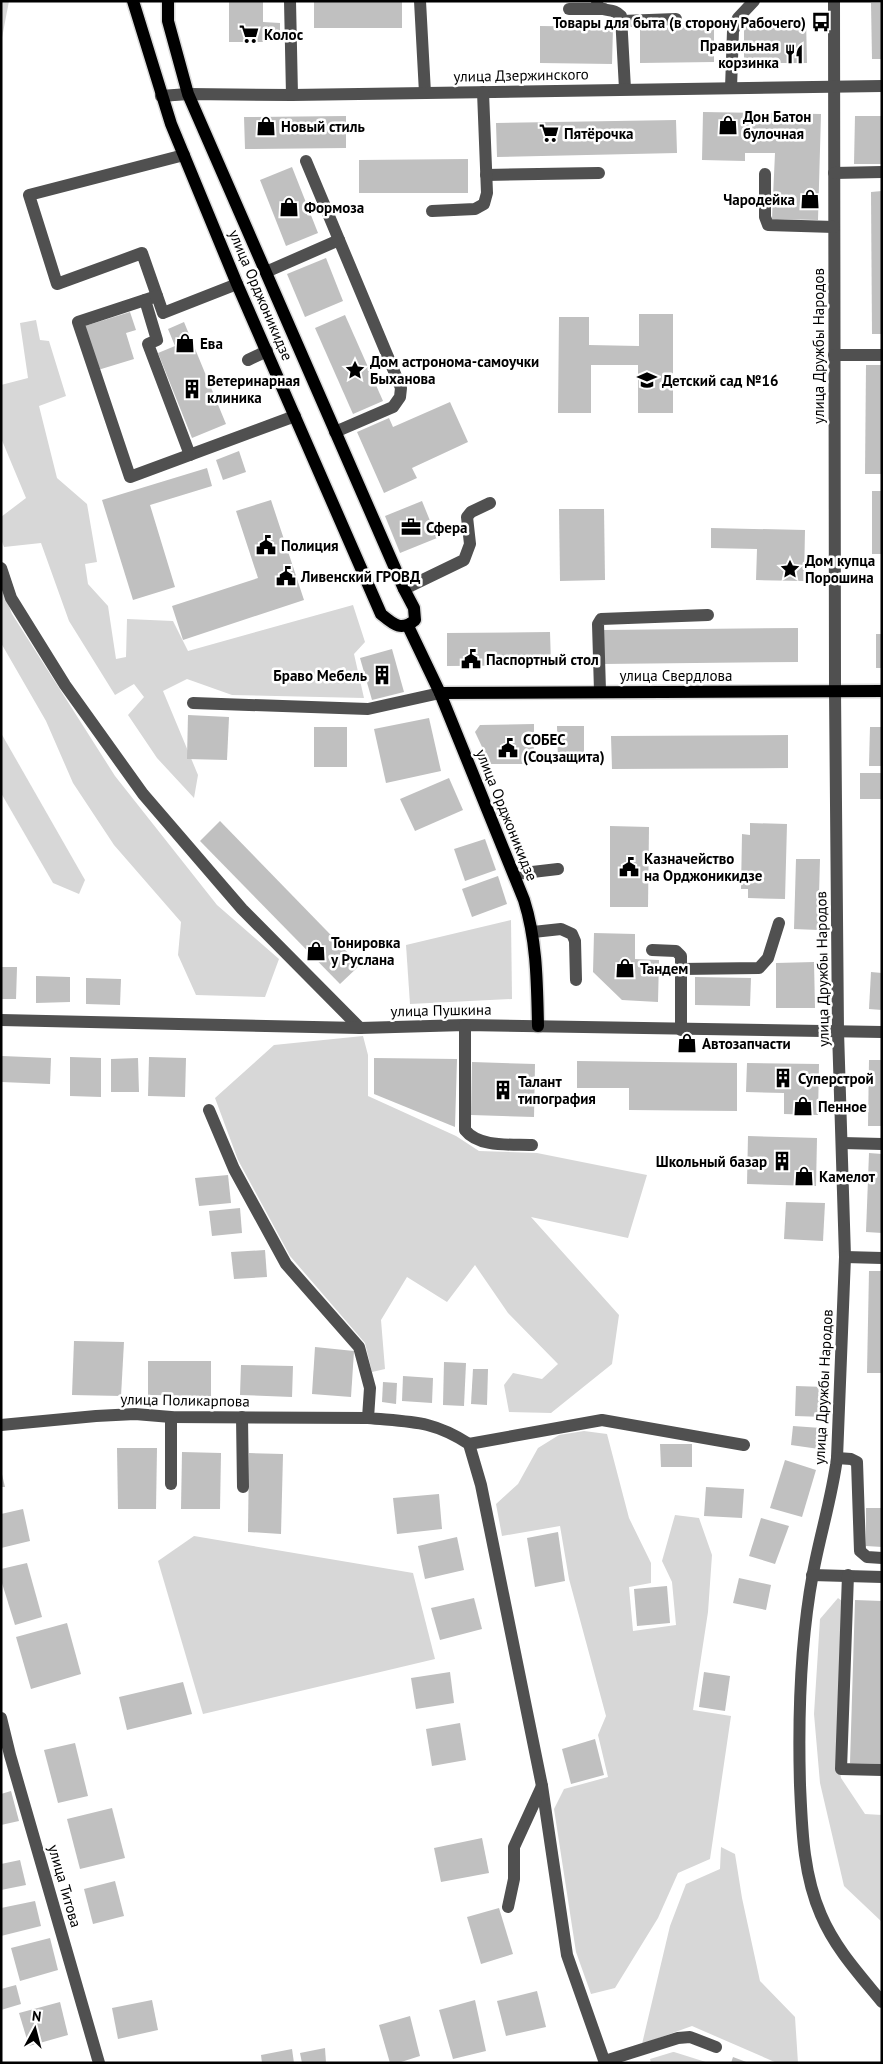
<svg xmlns="http://www.w3.org/2000/svg" width="883" height="2064" viewBox="0 0 883 2064" font-family="'PT Sans',sans-serif">
<rect width="100%" height="100%" fill="#fff"/>
<g fill="#d7d7d7">
<path d="M1,1H9L1,43Z"/>
<path d="M36,320L40,340L49,341L66,396L39,406L57,478L87,504L97,562L85,564L88,584L108,606L116,659L126,657L127,619L173,621L188,651L353,605L365,642L354,654L364,698L232,695L187,679L163,691L198,775L194,798L157,758L128,715L144,697L134,684L115,695L69,621L41,543L4,547L1,539V517L26,498L1,438V385L28,378L20,323Z"/>
<path d="M1,586L12,614L115,776L217,905L279,959L265,997L196,995L178,955L181,922L114,845L73,783L46,721L1,643Z"/>
<path d="M1,733L85,880L79,894L53,883L1,793Z"/>
<path d="M511,920L512,999L410,1004L406,945Z"/>
<path d="M363,1036L368,1055V1096L456,1136L479,1151L537,1153L647,1175L628,1238L531,1217L619,1315L612,1364L551,1413L509,1412L504,1385L513,1373L542,1379L558,1364L508,1313L475,1265L447,1302L407,1277L381,1320L385,1369L372,1372L365,1343L290,1256L238,1160L215,1098L274,1045Z"/>
<path d="M584,1431L607,1434L629,1518L651,1563V1583L629,1587L633,1631L676,1625L672,1582L662,1561L675,1515L699,1518L712,1555L708,1612L693,1710L731,1716L710,1859L678,1873L658,1918L615,1988L591,1994L576,1952L554,1809L564,1789L608,1777L598,1735L606,1716L569,1579L560,1526L502,1536L496,1504L518,1484L538,1448L559,1435Z"/>
<path d="M194,1536L413,1573L435,1659L203,1714L158,1561Z"/>
<path d="M838,1598L842,1601L838,1760L841,1778L865,1814L882,1815V1922L844,1886L820,1783L814,1714L820,1619Z"/>
<path d="M721,1847L735,1854L742,1898L760,1981L795,2017L798,2063H777L692,2026L642,2044L670,1926L686,1884L720,1869Z"/>
<path d="M673,2052H674L709,2063H651L650,2059Z"/>
</g>
<g fill="#c0c0c0">
<path d="M229,1H263V22L280,23V42H229Z"/>
<rect x="314" y="1" width="88" height="27"/>
<path d="M871,3H882V59H872Z"/>
<path d="M806,18L807,63H744V19Z"/>
<path d="M540,26L613,27L612,64L540,63Z"/>
<path d="M714,27V62L640,63V28Z"/>
<path d="M703,112L821,114L818,220L772,219L775,153H745V161L702,160Z"/>
<path d="M346,116V148L245,149L244,117Z"/>
<path d="M855,116H882V164H854Z"/>
<path d="M676,120L677,153L497,157L496,123Z"/>
<path d="M468,159V193H359V160Z"/>
<path d="M292,167L318,233L286,246L260,180Z"/>
<path d="M882,191V334H872L871,192Z"/>
<path d="M326,258L343,301L305,317L287,274Z"/>
<path d="M130,312L136,330L126,333L134,359L98,370L85,326Z"/>
<path d="M639,314H673V413H638V365H591V413H558L559,317H589V345L639,346Z"/>
<path d="M345,315L383,401L353,414L315,328Z"/>
<path d="M184,322L226,424L192,438L158,353L175,346L168,329Z"/>
<path d="M866,365H882V474H865Z"/>
<path d="M450,402L468,442L412,468L417,478L384,493L357,432L389,418L393,427Z"/>
<path d="M239,451L246,472L223,480L216,460Z"/>
<path d="M207,468L212,486L150,505L175,587L133,600L102,500Z"/>
<rect x="872" y="491" width="10" height="63"/>
<path d="M271,500L304,600L183,640L172,606L258,578L236,511Z"/>
<path d="M422,501L437,538L400,553L385,516Z"/>
<path d="M559,509H604L605,580L560,581Z"/>
<path d="M711,528L805,530L804,581L756,580L757,549L711,548Z"/>
<path d="M798,628V662L603,664V630Z"/>
<path d="M550,632L551,665L447,666V633Z"/>
<rect x="876" y="634" width="6" height="34"/>
<path d="M392,649L404,692L372,700L360,658Z"/>
<path d="M188,715L229,717L227,760L187,759Z"/>
<path d="M429,718L441,771L386,783L374,729Z"/>
<path d="M534,724V764H490L475,732L480,725Z"/>
<path d="M557,726H584V760H558Z"/>
<rect x="314" y="727" width="33" height="40"/>
<path d="M870,727H882V766H869Z"/>
<path d="M788,735V768L612,769L611,736Z"/>
<rect x="860" y="773" width="22" height="26"/>
<path d="M449,778L463,810L415,831L400,799Z"/>
<path d="M220,821L360,965L340,984L200,841Z"/>
<path d="M750,823L787,824L785,899L748,898V889H741L742,834L750,835Z"/>
<path d="M610,826L649,827L648,907H610Z"/>
<path d="M485,839L496,870L465,881L454,849Z"/>
<path d="M796,859H820L818,930L794,929Z"/>
<path d="M498,876L507,904L472,917L462,889Z"/>
<path d="M594,933L635,934V959L659,960L658,1002L622,1000L593,972Z"/>
<path d="M814,962L815,1008H776V963Z"/>
<path d="M1,967H17L16,999H1Z"/>
<path d="M871,972L882,973V1010L869,1009Z"/>
<path d="M36,976L70,977V1002L36,1003Z"/>
<path d="M695,977L751,978L750,1006L695,1005Z"/>
<path d="M86,978L121,979L120,1005L86,1004Z"/>
<path d="M2,1056L51,1058L50,1084L1,1082Z"/>
<path d="M70,1057L101,1058V1097L70,1096Z"/>
<path d="M149,1057L186,1058L185,1097L148,1096Z"/>
<path d="M138,1058L139,1092H111V1059Z"/>
<path d="M374,1058L457,1059L455,1127L374,1094Z"/>
<path d="M869,1060H882V1126H868Z"/>
<path d="M577,1061L737,1063V1111L629,1110V1088H577Z"/>
<path d="M472,1062L535,1064L534,1117L471,1115Z"/>
<path d="M747,1063L819,1064L818,1115L784,1114V1093L746,1092Z"/>
<path d="M748,1136L817,1138L816,1186L747,1184Z"/>
<path d="M869,1153L882,1154V1233L866,1232Z"/>
<path d="M228,1175L231,1203L199,1206L195,1178Z"/>
<path d="M786,1202L825,1203L823,1241L784,1239Z"/>
<path d="M240,1208L242,1233L212,1236L209,1211Z"/>
<path d="M265,1250L267,1277L234,1279L231,1252Z"/>
<path d="M869,1271H882V1373H867Z"/>
<path d="M74,1341L124,1342L121,1396L72,1395Z"/>
<path d="M315,1347L354,1351L351,1397L312,1394Z"/>
<path d="M148,1361H211V1396L148,1395Z"/>
<path d="M444,1362L466,1363L464,1406L443,1405Z"/>
<path d="M241,1365L293,1366L292,1397L240,1395Z"/>
<path d="M473,1369H488L487,1405L471,1404Z"/>
<path d="M403,1376L433,1378L432,1403L402,1401Z"/>
<path d="M383,1382L397,1383L396,1404L382,1402Z"/>
<path d="M796,1386L825,1387L824,1417L795,1416Z"/>
<path d="M793,1426L821,1428L819,1449L791,1445Z"/>
<path d="M660,1444H692V1467H661Z"/>
<path d="M117,1448H157L156,1509H118Z"/>
<path d="M182,1452L221,1453L220,1509H181Z"/>
<path d="M249,1453L283,1454L281,1534L248,1532Z"/>
<path d="M785,1460L816,1470L802,1517L770,1508Z"/>
<path d="M1,1470L5,1487H1Z"/>
<path d="M706,1487L744,1489L742,1518L704,1516Z"/>
<path d="M439,1494L442,1529L397,1534L393,1498Z"/>
<path d="M866,1508H882V1547L866,1546Z"/>
<path d="M23,1509L30,1541L1,1548V1514Z"/>
<path d="M761,1518L789,1526L775,1564L749,1556Z"/>
<path d="M558,1532L565,1581L535,1587L527,1538Z"/>
<path d="M457,1537L464,1570L425,1579L418,1546Z"/>
<path d="M27,1563L42,1617L15,1625L1,1580V1569Z"/>
<path d="M739,1578L771,1585L766,1610L733,1603Z"/>
<path d="M667,1586L670,1623L637,1626L634,1589Z"/>
<path d="M474,1598L482,1629L440,1640L431,1608Z"/>
<path d="M855,1600L882,1601V1764L850,1763Z"/>
<path d="M67,1623L81,1674L31,1689L16,1637Z"/>
<path d="M450,1672L454,1703L416,1709L411,1678Z"/>
<path d="M704,1672L730,1676L725,1711L699,1707Z"/>
<path d="M183,1682L192,1714L127,1730L119,1697Z"/>
<path d="M460,1723L466,1760L432,1766L426,1729Z"/>
<path d="M595,1739L604,1775L571,1784L562,1749Z"/>
<path d="M75,1743L88,1796L58,1803L44,1750Z"/>
<path d="M11,1791L19,1821L1,1825V1794Z"/>
<path d="M112,1808L125,1858L80,1869L67,1819Z"/>
<path d="M482,1838L489,1873L441,1882L434,1848Z"/>
<path d="M20,1860L26,1885L1,1890V1864Z"/>
<path d="M115,1881L124,1916L93,1924L84,1889Z"/>
<path d="M35,1901L41,1926L1,1936V1908Z"/>
<path d="M499,1908L513,1954L481,1964L467,1917Z"/>
<path d="M50,1938L58,1970L20,1981L11,1948Z"/>
<path d="M16,1985L21,2004L1,2010V1989Z"/>
<path d="M537,1991L546,2027L506,2036L497,2001Z"/>
<path d="M152,2000L158,2030L118,2039L112,2008Z"/>
<path d="M475,2000L486,2051L453,2059L439,2010Z"/>
<path d="M60,2002L68,2035L29,2046L19,2013Z"/>
<path d="M410,2016L420,2056L398,2063H390L379,2025Z"/>
<path d="M325,2048L326,2063H302L300,2053Z"/>
<path d="M292,2049L294,2063H262L261,2055Z"/>
<path d="M733,2057L749,2063H731Z"/>
</g>
<g fill="none" stroke-linecap="round" stroke-linejoin="round">
<defs>
<g id="major">
<path d="M133,1L171,124L237,284L381,614C393,624 401,632 415,620L414,608L404,589L188,94L168,21V1"/>
<path d="M408,626L440,693L524,900C537,941 537,983 538,1026"/>
<path d="M440,693L882,691"/>
</g>
</defs>
<use href="#major" stroke="#dbdbdb" stroke-width="15"/>
<g stroke="#505050" stroke-width="12">
<path d="M290,1L292,95"/>
<path d="M420,1L425,93"/>
<path d="M597,1L598,7C606,12 614,8 621,16L625,89"/>
<path d="M834,1L835,691L838,1031L845,1257L837,1458C832,1497 820,1535 813,1573C800,1643 798,1715 800,1785C802,1829 803,1874 821,1915C835,1948 859,1974 882,2002"/>
<path d="M569,9H604"/>
<path d="M622,21L676,19"/>
<path d="M731,88L733,31L738,18L754,1"/>
<path d="M161,96L188,94L292,95L882,86"/>
<path d="M184,155L29,195L57,284L142,253L163,313L237,284"/>
<path d="M306,161L401,388L400,397L393,407L335,432"/>
<path d="M834,173L882,172"/>
<path d="M765,174V217L768,225L834,227"/>
<path d="M486,175L599,173"/>
<path d="M432,211L475,209L484,204L487,193L483,92"/>
<path d="M266,272L339,240"/>
<path d="M157,296L78,322L130,477L295,416"/>
<path d="M145,300L157,340L148,344L190,455"/>
<path d="M834,355H882"/>
<path d="M248,360L267,351"/>
<path d="M1,568L11,598L65,685L143,794L242,909L360,1028"/>
<path d="M404,589L464,560L470,544L467,517L471,512L490,503"/>
<path d="M600,691L598,624L601,619L708,615"/>
<path d="M193,703L368,709L440,693"/>
<path d="M515,874L558,869"/>
<path d="M533,932L561,929L572,934L575,941L576,980"/>
<path d="M652,950L676,951L681,956V1030"/>
<path d="M681,969L759,968L768,958L779,923"/>
<path d="M1,1020L360,1028L465,1025L882,1032"/>
<path d="M465,1025V1130C479,1148 512,1144 532,1145"/>
<path d="M209,1110L234,1169L286,1264L359,1347L370,1388L368,1418C411,1422 432,1420 469,1444L481,1485L542,1786L567,1955L605,2063"/>
<path d="M842,1143L882,1144"/>
<path d="M845,1257L882,1258"/>
<path d="M242,1417L243,1487"/>
<path d="M1,1425L96,1416L135,1414L171,1417L368,1418"/>
<path d="M469,1444L602,1420L744,1445"/>
<path d="M837,1458L851,1459L857,1462L860,1551L867,1557L882,1558"/>
<path d="M171,1484V1417"/>
<path d="M812,1575L882,1577"/>
<path d="M848,1575L841,1769L882,1770"/>
<path d="M1,1718L10,1755L99,2063"/>
<path d="M508,1907L514,1879V1847L542,1786"/>
<path d="M605,2061L678,2038L690,2037L716,2047"/>
</g>
<use href="#major" stroke="#000" stroke-width="12"/>
</g>
<defs>
<symbol id="bus-bare" viewBox="-9 -9 18 18"><path d="M-5-6H5V4H4V6H2V4H-2V6H-4V4H-5ZM-3.5-4V0h7V-4ZM-3.5 1.2v1.5H-2V1.2ZM2 1.2v1.5H3.5V1.2Z" fill="#000" stroke="#fff" stroke-width="2.5" paint-order="stroke"/></symbol>
<symbol id="supermarket-bare" viewBox="-9 -9 18 18"><path d="M-6-5.5h2.5l.6 2H6L4.5 2H-2.5L-4.4-4H-6ZM-1.5 3.2a1.3 1.3 0 1 0 .1 0ZM3 3.2a1.3 1.3 0 1 0 .1 0Z" fill="#000" stroke="#fff" stroke-width="2.5" paint-order="stroke"/></symbol>
<symbol id="restaurant-bare" viewBox="-9 -9 18 18"><path d="M-5-6h1v4h1v-4h1v4h1v-4h1v5L-1.5 .5V6h-2V.5L-5-1ZM5-6V6H3V1.5H1.5Q1.5-4 5-6Z" fill="#000" stroke="#fff" stroke-width="2.5" paint-order="stroke"/></symbol>
<symbol id="shop-bare" viewBox="-9 -9 18 18"><path d="M-5-2.5h2.3a2.7 3.5 0 0 1 5.4 0H5L5.5 6h-11ZM-1.5-2.5h3a1.5 2.3 0 0 0-3 0Z" fill="#000" stroke="#fff" stroke-width="2.5" paint-order="stroke"/></symbol>
<symbol id="sight-bare" viewBox="-9 -9 18 18"><path d="M0-6L1.8-2.2L6-1.7L2.9 1.2L3.7 5.4L0 3.3L-3.7 5.4L-2.9 1.2L-6-1.7L-1.8-2.2Z" fill="#000" stroke="#fff" stroke-width="2.5" paint-order="stroke"/></symbol>
<symbol id="school-bare" viewBox="-9 -9 18 18"><path d="M0-5L7-2L0 1L-7-2ZM-4 1L0 2.5L4 1V4Q0 6-4 4Z" fill="#000" stroke="#fff" stroke-width="2.5" paint-order="stroke"/></symbol>
<symbol id="building-bare" viewBox="-9 -9 18 18"><path d="M-4-6H4V6H1V3H-1V6H-4ZM-2.5-4.3h1.7v1.8h-1.7ZM.8-4.3h1.7v1.8H.8ZM-2.5-1h1.7V.8h-1.7ZM.8-1h1.7V.8H.8Z" fill="#000" stroke="#fff" stroke-width="2.5" paint-order="stroke"/></symbol>
<symbol id="office-bare" viewBox="-9 -9 18 18"><path d="M-6-3h4V-5.5h4V-3h4V5H-6ZM-1-4.5V-3h2v-1.5ZM-6 0V1H6V0Z" fill="#000" stroke="#fff" stroke-width="2.5" paint-order="stroke"/></symbol>
<symbol id="civic-bare" viewBox="-9 -9 18 18"><path d="M-.6-6.5H3V-4.5H.6V-3L4-1V1h2V6H-6V1h2V-1L-.6-3ZM-1.2 2.5V6h2.4V2.5Z" fill="#000" stroke="#fff" stroke-width="2.5" paint-order="stroke"/></symbol>
</defs>
<g fill-rule="evenodd">
<use href="#bus-bare" x="807" y="8" width="28" height="28"/>
<use href="#supermarket-bare" x="235" y="20" width="28" height="28"/>
<use href="#restaurant-bare" x="780" y="40" width="28" height="28"/>
<use href="#shop-bare" x="714" y="111" width="28" height="28"/>
<use href="#shop-bare" x="252" y="112" width="28" height="28"/>
<use href="#supermarket-bare" x="535" y="119" width="28" height="28"/>
<use href="#shop-bare" x="796" y="185" width="28" height="28"/>
<use href="#shop-bare" x="275" y="193" width="28" height="28"/>
<use href="#shop-bare" x="171" y="329" width="28" height="28"/>
<use href="#sight-bare" x="341" y="356" width="28" height="28"/>
<use href="#school-bare" x="633" y="366" width="28" height="28"/>
<use href="#building-bare" x="178" y="375" width="28" height="28"/>
<use href="#office-bare" x="397" y="513" width="28" height="28"/>
<use href="#civic-bare" x="252" y="531" width="28" height="28"/>
<use href="#sight-bare" x="776" y="555" width="28" height="28"/>
<use href="#civic-bare" x="272" y="562" width="28" height="28"/>
<use href="#civic-bare" x="457" y="645" width="28" height="28"/>
<use href="#building-bare" x="368" y="661" width="28" height="28"/>
<use href="#civic-bare" x="494" y="734" width="28" height="28"/>
<use href="#civic-bare" x="615" y="853" width="28" height="28"/>
<use href="#shop-bare" x="302" y="937" width="28" height="28"/>
<use href="#shop-bare" x="611" y="954" width="28" height="28"/>
<use href="#shop-bare" x="673" y="1029" width="28" height="28"/>
<use href="#building-bare" x="769" y="1064" width="28" height="28"/>
<use href="#building-bare" x="489" y="1076" width="28" height="28"/>
<use href="#shop-bare" x="789" y="1092" width="28" height="28"/>
<use href="#building-bare" x="768" y="1147" width="28" height="28"/>
<use href="#shop-bare" x="790" y="1162" width="28" height="28"/>
</g>
<g text-anchor="middle" dominant-baseline="central" stroke-width="5" stroke-linejoin="round" paint-order="stroke">
<g font-size="15" font-weight="bold" fill="#000" stroke="#fff" text-anchor="start">
<text x="806" y="22" text-anchor="end">Товары для быта (в сторону Рабочего)</text>
<text x="264" y="34">Колос</text>
<text x="779" y="45" text-anchor="end">Правильная<tspan x="779" dy="17">корзинка</tspan></text>
<text x="743" y="116">Дон Батон<tspan x="743" dy="17">булочная</tspan></text>
<text x="281" y="126">Новый стиль</text>
<text x="564" y="133">Пятёрочка</text>
<text x="795" y="199" text-anchor="end">Чародейка</text>
<text x="304" y="207">Формоза</text>
<text x="200" y="343">Ева</text>
<text x="370" y="361">Дом астронома-самоучки<tspan x="370" dy="17">Быханова</tspan></text>
<text x="207" y="380">Ветеринарная<tspan x="207" dy="17">клиника</tspan></text>
<text x="662" y="380">Детский сад №16</text>
<text x="426" y="527">Сфера</text>
<text x="281" y="545">Полиция</text>
<text x="805" y="560">Дом купца<tspan x="805" dy="17">Порошина</tspan></text>
<text x="301" y="576">Ливенский ГРОВД</text>
<text x="486" y="659">Паспортный стол</text>
<text x="367" y="675" text-anchor="end">Браво Мебель</text>
<text x="523" y="739">СОБЕС<tspan x="523" dy="17">(Соцзащита)</tspan></text>
<text x="644" y="858">Казначейство<tspan x="644" dy="17">на Орджоникидзе</tspan></text>
<text x="331" y="942">Тонировка<tspan x="331" dy="17">у Руслана</tspan></text>
<text x="640" y="968">Тандем</text>
<text x="702" y="1043">Автозапчасти</text>
<text x="798" y="1078">Суперстрой</text>
<text x="518" y="1081">Талант<tspan x="518" dy="17">типография</tspan></text>
<text x="818" y="1106">Пенное</text>
<text x="767" y="1161" text-anchor="end">Школьный базар</text>
<text x="819" y="1176">Камелот</text>
</g>
<g font-size="15" fill="#000" stroke="#fff">
<text transform="translate(521 75) rotate(-1)">улица Дзержинского</text>
<text transform="translate(261 295) rotate(67)">улица Орджоникидзе</text>
<text transform="translate(818 346) rotate(-90)">улица Дружбы Народов</text>
<text x="676" y="675">улица Свердлова</text>
<text transform="translate(507 815) rotate(68)">улица Орджоникидзе</text>
<text transform="translate(822 969) rotate(-91)">улица Дружбы Народов</text>
<text transform="translate(441 1010) rotate(-1)">улица Пушкина</text>
<text transform="translate(823 1387) rotate(-87)">улица Дружбы Народов</text>
<text transform="translate(185 1400) rotate(1)">улица Поликарпова</text>
<text transform="translate(65 1886) rotate(74)">улица Титова</text>
</g>
</g>
<rect width="883" height="2064" fill="none" stroke="#000000" stroke-width="5"/>
<g transform="translate(35 2029) rotate(7)" stroke="#ffffff" stroke-width="4" paint-order="stroke">
<path d="M0-4L9 19L0 12L-9 19Z" fill="#000000"/>
<text y="-8" font-size="14" font-weight="bold" text-anchor="middle" fill="#000000">N</text>
</g>
</svg>
